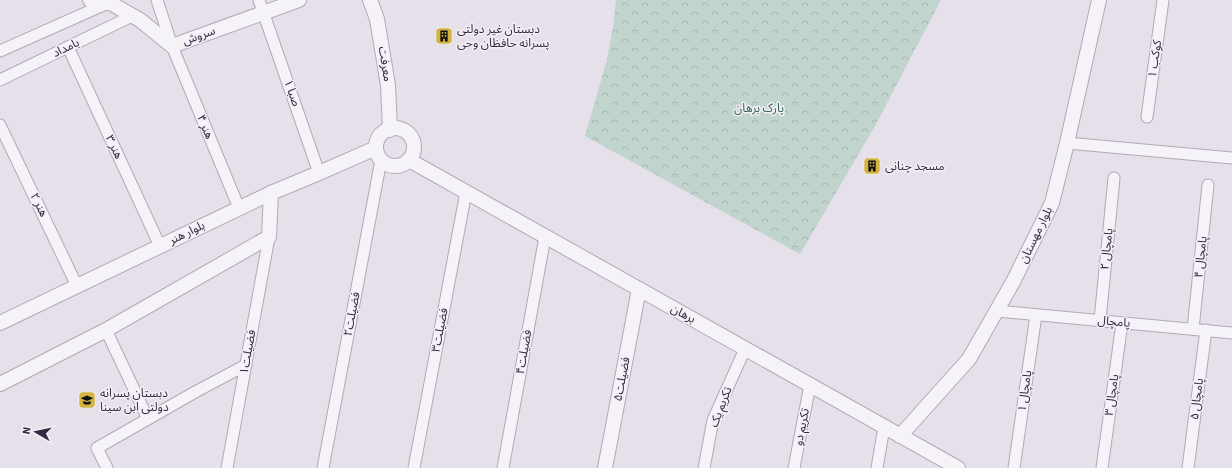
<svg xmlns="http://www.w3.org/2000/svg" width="1232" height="468" viewBox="0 0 1232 468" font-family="'Source Sans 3','Noto Sans Arabic',sans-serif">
<defs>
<pattern id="park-crowns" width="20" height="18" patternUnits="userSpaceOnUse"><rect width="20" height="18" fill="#c1d4ce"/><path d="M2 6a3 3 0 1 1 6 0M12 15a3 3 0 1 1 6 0" fill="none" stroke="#a6b6b2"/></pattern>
</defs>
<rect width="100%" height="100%" fill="#e5e0e9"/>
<path fill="url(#park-crowns)" d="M616,0H941L875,126L800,254L585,136L607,60L613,27Z"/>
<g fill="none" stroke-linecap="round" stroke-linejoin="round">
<defs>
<g id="minor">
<path d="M157,0L172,46L239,208"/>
<path d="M259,0L319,173"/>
<path d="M68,47L160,246"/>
<path d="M0,51L108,3"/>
<path d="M0,80L132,16"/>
<path d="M1147,117L1163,0"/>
<path d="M0,125L77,286"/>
<path d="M1067,143L1232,158"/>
<path d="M997,311L1232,333"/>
<path d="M1100,320L1114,178"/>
<path d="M1193,329L1208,185"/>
<path d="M106,330L148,419"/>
<path d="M107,468L97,448L197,391L246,365"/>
<path d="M227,468L269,237"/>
<path d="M323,468L381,160"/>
<path d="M414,468L466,192"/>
<path d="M503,468L545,237"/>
<path d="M704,468L713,420L745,349"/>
<path d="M794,468L810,385"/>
<path d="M877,468L884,427"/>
<path d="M1014,468L1036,315"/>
<path d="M1102,468L1122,323"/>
<path d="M1188,468L1206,330"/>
</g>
<g id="tertiary">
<path d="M90,0L108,3"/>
<path d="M105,0L140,20L172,46L299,0"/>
<path d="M370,0L377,19L388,85L390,130"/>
<circle cx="395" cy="147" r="19"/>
<path d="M409,160L958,468"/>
<path d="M0,323L271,193L319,173L376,148"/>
<path d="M0,384L106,330L269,237L271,193"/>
<path d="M900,436L969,359L1013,282L1052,203L1067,143L1099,0"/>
<path d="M605,468L639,289"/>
</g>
</defs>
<use href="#minor" stroke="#b0a9b7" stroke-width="13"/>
<use href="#tertiary" stroke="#b0a9b7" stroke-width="16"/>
<use href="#minor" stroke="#f6f3f8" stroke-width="11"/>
<use href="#tertiary" stroke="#f6f3f8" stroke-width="14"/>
</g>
<defs>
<symbol id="building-square" viewBox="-11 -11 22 22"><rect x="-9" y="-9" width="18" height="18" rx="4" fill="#d4b340" stroke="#f3eff7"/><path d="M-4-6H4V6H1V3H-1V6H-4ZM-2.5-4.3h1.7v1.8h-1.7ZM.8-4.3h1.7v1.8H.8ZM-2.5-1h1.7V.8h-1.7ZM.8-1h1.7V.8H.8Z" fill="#111"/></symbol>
<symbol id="school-square" viewBox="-11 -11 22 22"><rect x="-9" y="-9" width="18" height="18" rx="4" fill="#d4b340" stroke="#f3eff7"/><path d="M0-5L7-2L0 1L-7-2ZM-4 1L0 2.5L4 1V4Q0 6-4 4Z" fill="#111"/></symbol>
</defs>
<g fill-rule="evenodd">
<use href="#building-square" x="434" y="26" width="20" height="20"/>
<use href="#building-square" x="862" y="156" width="20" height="20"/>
<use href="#school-square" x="77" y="390" width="20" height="20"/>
</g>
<g text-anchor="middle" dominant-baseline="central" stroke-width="3" stroke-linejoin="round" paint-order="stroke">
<g font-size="12" fill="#362842" stroke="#f3eff7" text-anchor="start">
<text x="457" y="29">دبستان غیر دولتی<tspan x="457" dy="14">پسرانه حافظان وحی</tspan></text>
<text x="885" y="166">مسجد چنانی</text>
<text x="100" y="393">دبستان پسرانه<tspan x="100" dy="14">دولتی ابن سینا</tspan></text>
</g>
<g font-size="12" fill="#362842" stroke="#f3eff7">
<text transform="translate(199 36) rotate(-20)">سروش</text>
<text transform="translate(66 48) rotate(-26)">بامداد</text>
<text transform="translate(1155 59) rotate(-82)">کوکب ۱</text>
<text transform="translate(385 64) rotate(81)">معرفت</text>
<text transform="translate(292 93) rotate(70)">صبا ۱</text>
<text transform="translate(205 127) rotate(67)">هنر ۴</text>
<text transform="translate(114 147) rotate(65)">هنر ۳</text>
<text transform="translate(39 205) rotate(64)">هنر ۲</text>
<text transform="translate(187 233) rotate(-26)">بلوار هنر</text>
<text transform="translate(1036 235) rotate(-64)">بلوار مهستان</text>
<text transform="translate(1107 249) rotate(-84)">پامچال ۲</text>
<text transform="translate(1201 257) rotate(-84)">پامچال ۴</text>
<text transform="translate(352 314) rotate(-79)">فضیلت۲</text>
<text transform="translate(683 314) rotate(29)">برهان</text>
<text transform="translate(1114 322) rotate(5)">پامچال</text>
<text transform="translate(440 330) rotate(-79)">فضیلت۳</text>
<text transform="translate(248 352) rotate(-80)">فضیلت۱</text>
<text transform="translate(524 352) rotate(-80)">فضیلت۴</text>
<text transform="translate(622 379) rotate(-79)">فضیلت۵</text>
<text transform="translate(1025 391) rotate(-82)">پامچال ۱</text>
<text transform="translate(1112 395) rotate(-82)">پامچال ۳</text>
<text transform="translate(1197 399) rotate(-83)">پامچال ۵</text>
<text transform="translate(721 407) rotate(-69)">تکریم یک</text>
<text transform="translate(802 427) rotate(-79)">تکریم دو</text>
</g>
<g font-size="12" fill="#345e53" stroke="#f3eff7">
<text x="759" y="108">پارک برهان</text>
</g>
</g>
<g transform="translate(36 432) rotate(279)" stroke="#f3eff7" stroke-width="3" paint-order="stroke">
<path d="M0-3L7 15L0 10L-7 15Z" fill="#362842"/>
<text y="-6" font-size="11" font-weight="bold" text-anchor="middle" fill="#362842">N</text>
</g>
</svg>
